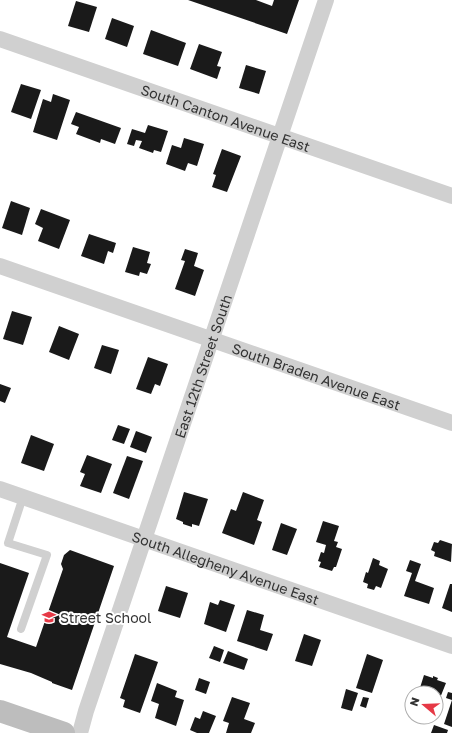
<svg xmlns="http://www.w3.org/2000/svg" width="452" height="733" viewBox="0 0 452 733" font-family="'Golos Text',sans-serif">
<rect width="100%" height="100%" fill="#fff"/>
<g fill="#1a1a1a">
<path d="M188,0H256L272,6L274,0H299L287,34Z"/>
<path d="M76,1L97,7L89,32L68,26Z"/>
<path d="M112,18L134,26L127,47L105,39Z"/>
<path d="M151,30L186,43L178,66L143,54Z"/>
<path d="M199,44L222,52L217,66L221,67L217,79L190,69Z"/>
<path d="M246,65L266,71L259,94L239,88Z"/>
<path d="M21,84L41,90L31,119L11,112Z"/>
<path d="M53,94L70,100L57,140L33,132L43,99L51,102Z"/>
<path d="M76,112L121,128L115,144L101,139L100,143L76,134L79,127L71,124Z"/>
<path d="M148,125L168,131L161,152L154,150L153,153L139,148L142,141L136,140L134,146L127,144L132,129L145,133Z"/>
<path d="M184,138L204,144L197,166L188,163L185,171L166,164L172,145L181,148Z"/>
<path d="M222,149L241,156L227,192L212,187L216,175L213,174Z"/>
<path d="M11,201L30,208L22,235L2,228Z"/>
<path d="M41,209L70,220L59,249L38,241L43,228L35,224Z"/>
<path d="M89,234L116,243L113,253L108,251L104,264L81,256Z"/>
<path d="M133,247L150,252L147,263L151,264L147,274L140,272L139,276L125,272Z"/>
<path d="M185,249L198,253L194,266L204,270L195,296L175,289L185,261L181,260Z"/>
<path d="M12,311L32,317L23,345L3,339Z"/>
<path d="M59,326L79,334L69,360L49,352Z"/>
<path d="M102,345L119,350L111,374L94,368Z"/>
<path d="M148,357L168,364L160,386L155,384L151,394L136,389Z"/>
<path d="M0,384L11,388L5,403L0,401Z"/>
<path d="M118,425L130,429L124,444L112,440Z"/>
<path d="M136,431L152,437L146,453L130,447Z"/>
<path d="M31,435L54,444L44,471L21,463Z"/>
<path d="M87,455L112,464L101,493L80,486L85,474L80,472Z"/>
<path d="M127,456L143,461L129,499L113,493Z"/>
<path d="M184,492L208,499L199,526L192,524V527L183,524V522L176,519Z"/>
<path d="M243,492L264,500L257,520L262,522L254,545L222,533L231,509L236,511Z"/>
<path d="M323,521L339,526L334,541L338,542L336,547L342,549L336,567H334L332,571L319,567L321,562L318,561L321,552L324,553L326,545L316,542Z"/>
<path d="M281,523L297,529L287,555L272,550Z"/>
<path d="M440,540L452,544L451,562L434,556L435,552L431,550L434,542L438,543Z"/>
<path d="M70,550L114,566L72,690L52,683V682L31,673L0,664V563L29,573L7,637L36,647L63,569L61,564L64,555Z"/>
<path d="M373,558L380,561L379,565L388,569L381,588L376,586L374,590L367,588L368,584L363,582L366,572L368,573Z"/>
<path d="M410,560L421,564L415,581L434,588L429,604L404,596L412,573L406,571Z"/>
<path d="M450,584H452V612L442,608Z"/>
<path d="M166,586L188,593L180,618L158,611Z"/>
<path d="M220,600L235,605L226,632L204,624L210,602L218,605Z"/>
<path d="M247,610L264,615L260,630L273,634L267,651L237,641Z"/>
<path d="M304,634L321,640L312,666L295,661Z"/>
<path d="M214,646L224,650L220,662L209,658Z"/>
<path d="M228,651L248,659L244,670L223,663Z"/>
<path d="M135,654L158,662L140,713L123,707L125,700L120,698Z"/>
<path d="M367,654L383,660L372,693L356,688Z"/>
<path d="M424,675L433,678V676L438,678L437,680L446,683L440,698L436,697V693L419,691Z"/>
<path d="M199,678L210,682L206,694L195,690Z"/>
<path d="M157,683L177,691L175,697L184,700L176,726L155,718L159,704L151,701Z"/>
<path d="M346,689L358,693L352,711L341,708Z"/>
<path d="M448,692L452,693V700L446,698Z"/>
<path d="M232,697L250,703L244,719L255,723L251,733H226L229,723L223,721Z"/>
<path d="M363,697L369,698L366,708L360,706Z"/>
<path d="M452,700V727L444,724Z"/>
<path d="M203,711L216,716L209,733H197L190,730L195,717L200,719Z"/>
<path d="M434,725L448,730L447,733H431Z"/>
</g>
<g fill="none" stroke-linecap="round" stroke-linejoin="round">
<path stroke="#d0d0d0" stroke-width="8" d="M21,629L47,555L8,543L23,497"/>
<g stroke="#d0d0d0" stroke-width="16">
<path id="s1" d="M0,39L452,196"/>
<path id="s2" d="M0,266L452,423"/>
<path id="s3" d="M0,489L452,646"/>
<path id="s4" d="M80,733L86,711L326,0"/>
</g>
<path stroke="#bdbdbd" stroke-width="22" d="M0,711L64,733"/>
</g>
<defs>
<symbol id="school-bare" viewBox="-9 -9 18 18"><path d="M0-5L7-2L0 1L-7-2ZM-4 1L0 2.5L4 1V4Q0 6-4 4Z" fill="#e63946" stroke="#fff" stroke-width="2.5" paint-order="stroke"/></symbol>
</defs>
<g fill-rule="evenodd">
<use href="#school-bare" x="39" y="607" width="20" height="20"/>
</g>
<g text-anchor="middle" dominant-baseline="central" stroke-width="4" stroke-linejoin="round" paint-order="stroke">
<g font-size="14" fill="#333" stroke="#fff">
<text stroke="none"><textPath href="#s1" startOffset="239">South Canton Avenue East</textPath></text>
<text stroke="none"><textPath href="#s4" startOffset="387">East 12th Street South</textPath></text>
<text stroke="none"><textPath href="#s2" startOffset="335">South Braden Avenue East</textPath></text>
<text stroke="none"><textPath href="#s3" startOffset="239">South Allegheny Avenue East</textPath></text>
</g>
<g font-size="14" fill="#333" stroke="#fff" text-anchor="start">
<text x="60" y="617">Street School</text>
</g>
</g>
<g transform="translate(424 705) rotate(289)"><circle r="19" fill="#ffffff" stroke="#adadad"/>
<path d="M0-3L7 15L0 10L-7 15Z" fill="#e63946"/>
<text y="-6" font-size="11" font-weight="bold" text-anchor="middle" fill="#333333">N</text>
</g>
</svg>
